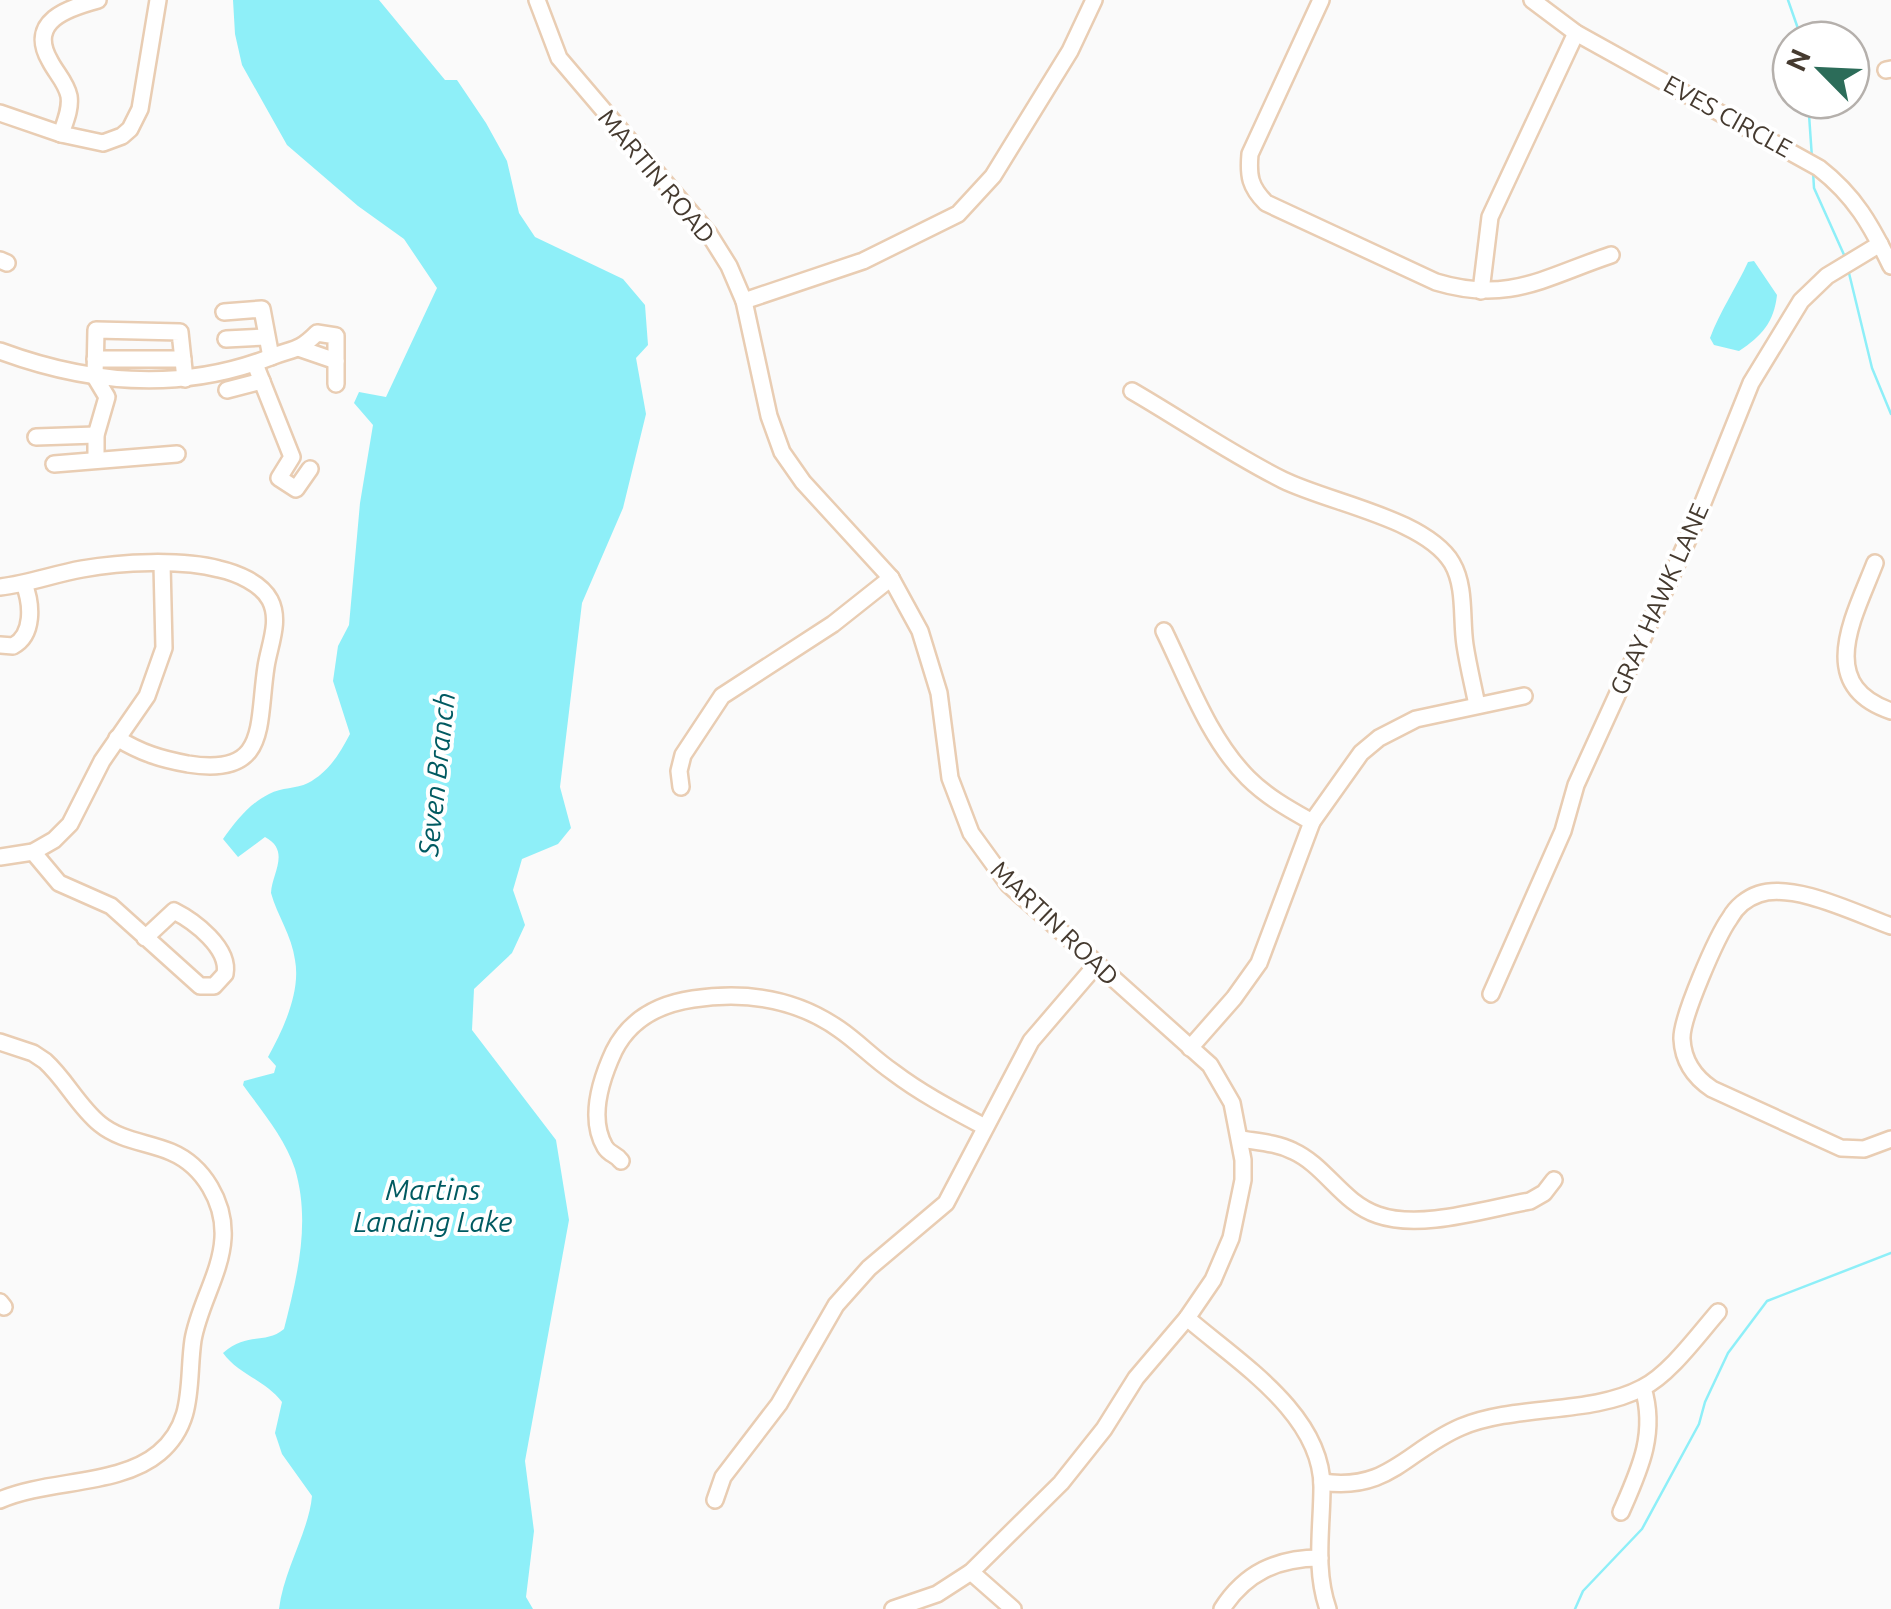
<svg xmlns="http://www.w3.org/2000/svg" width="1891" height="1609" viewBox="0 0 1891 1609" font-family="Ubuntu,sans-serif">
<rect width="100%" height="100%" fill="#fafafa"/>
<g fill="#8eeff8">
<path d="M233,0H379L445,80H457L486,123L507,161L519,213L535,237L623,279L645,305L648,345L636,358L646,414L623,508L582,603L560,787L571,828L558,844L522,859L513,890L525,925L512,953L474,989L472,1030L556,1140L569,1220L525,1461L534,1531L526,1597L533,1609H279C284,1569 309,1531 312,1496L282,1454L275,1433L282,1402C265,1380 238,1374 223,1353C248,1331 265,1345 284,1329C297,1277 311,1223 295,1169C285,1138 261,1110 243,1085L244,1081L274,1073L276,1066L268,1057C283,1030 301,992 295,960C292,936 277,915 271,893C272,873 291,851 265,837L238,857L223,839C236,821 249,804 269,794C282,787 296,789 308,783C329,772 340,753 350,734L333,681L338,646L349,625L360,503L373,425L354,403L359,392L386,397L437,288L404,239L358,206L287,145L242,65L235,34Z"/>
<path d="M1754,261L1777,295C1774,322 1762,336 1739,351L1714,345L1710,338C1719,313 1737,286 1748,262Z"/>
</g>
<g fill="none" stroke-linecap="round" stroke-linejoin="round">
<g stroke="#8eeff8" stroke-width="2.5">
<path d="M1788,0L1802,40"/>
<path d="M1808,100L1812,158"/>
<path d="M1813,171L1814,188L1845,257"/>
<path d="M1848,269L1872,368L1891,414"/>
<path d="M1575,1609L1583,1591L1642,1529L1699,1424L1705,1402L1728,1353L1767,1301L1891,1253"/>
</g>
<defs>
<g id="minor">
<path d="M98,0C68,8 27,21 50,61C56,73 66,82 69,96C71,109 65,122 61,134L103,143L122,136L130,129L140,109L158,0"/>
<path d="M537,0L559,58L709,234L729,266L744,301L769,416L782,452L803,482L891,578L920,631L939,693L950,778L971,833L1008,884L1210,1065L1232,1103L1243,1160V1180L1231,1238L1213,1280L1187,1318L1136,1378L1104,1429L1061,1483L971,1572L937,1594L893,1609"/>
<path d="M1321,0L1250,154C1248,176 1250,187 1266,203L1436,282C1509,304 1545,277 1611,255"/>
<path d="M1532,0L1576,33L1819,168C1855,196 1871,225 1891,266"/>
<path d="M1886,70L1891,69"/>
<path d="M0,113L61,134"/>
<path d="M0,260L7,263"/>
<path d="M1481,291L1490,217L1576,33"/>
<path d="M744,301L863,261L958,214L993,176L1070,51L1094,0"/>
<path d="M224,312L262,309L271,357"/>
<path d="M226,339L266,337"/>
<path d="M301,349L336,361"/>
<path d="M0,351C89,384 181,392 271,357C294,348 298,352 317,333L336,336V384"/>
<path d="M95,359H183"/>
<path d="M255,364L292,457L279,478L296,489L310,469"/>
<path d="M227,390L262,381"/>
<path d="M1132,391C1182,420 1231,454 1283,480C1330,503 1426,519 1452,563C1466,587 1461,619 1465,645C1468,665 1473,685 1477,705"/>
<path d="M36,437L96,435"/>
<path d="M96,460V435L107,397L95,377L96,330L180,332L185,379"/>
<path d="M54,464L177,454"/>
<path d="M1875,563C1855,615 1814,685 1891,711"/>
<path d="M0,587C28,584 54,574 82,569C121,562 181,559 219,569C237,573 261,583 270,600C281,621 269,646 266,667C257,726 269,777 188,764C161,759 141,753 117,738"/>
<path d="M1164,631C1188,680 1209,739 1248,778C1267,797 1289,809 1312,822"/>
<path d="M0,645L13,646C34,635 32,604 24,584"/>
<path d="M681,787L679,771L683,755L722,696L833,624L891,578"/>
<path d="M33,852L59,883L111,906L200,986H214L225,974C230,948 194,921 174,911L145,938"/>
<path d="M0,857L33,852L54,840L70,824L102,761L147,696L164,648L162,564"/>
<path d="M1891,926C1857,914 1794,882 1759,894C1747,898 1736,907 1730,918C1717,936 1681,1018 1682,1039C1683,1060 1694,1077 1712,1089L1841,1148L1864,1149L1891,1139"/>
<path d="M1491,994L1563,831L1576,785L1690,535L1751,383L1801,301L1827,276L1880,244"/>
<path d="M0,1042L33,1053L45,1061C66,1080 78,1106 100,1124C121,1141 147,1142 171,1152C204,1166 225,1203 223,1238C221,1273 199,1305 193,1340C187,1381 196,1422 159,1453C120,1486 48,1479 0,1500"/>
<path d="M1190,1048L1234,998L1259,963L1312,822L1361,753L1379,738L1416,719L1524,696"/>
<path d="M1241,1139C1259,1142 1277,1143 1293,1151C1326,1166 1342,1203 1378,1215C1421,1230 1485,1209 1530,1201L1544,1193L1554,1180"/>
<path d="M621,1161C615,1153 610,1155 605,1147C588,1118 601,1079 614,1051C630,1019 659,1004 693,999C746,991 795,998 839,1029C858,1042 874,1059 893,1072C922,1094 953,1110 985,1127"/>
<path d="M0,1302L4,1307"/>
<path d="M1187,1318C1238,1362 1322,1414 1322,1487C1322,1528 1314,1569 1328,1609"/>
<path d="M1322,1482C1389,1492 1407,1450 1461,1427C1516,1404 1591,1415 1642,1388C1669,1375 1698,1335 1718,1312"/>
<path d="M715,1500L723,1477L779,1404L836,1305L869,1268L946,1203L1031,1041L1097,964"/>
<path d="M1621,1512C1639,1471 1657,1434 1643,1388"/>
<path d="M971,1572L1013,1609"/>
<path d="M1222,1609C1245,1573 1277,1558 1320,1558"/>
</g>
</defs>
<use href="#minor" stroke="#e9cdb3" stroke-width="20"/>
<use href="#minor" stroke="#fff" stroke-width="15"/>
</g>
<g text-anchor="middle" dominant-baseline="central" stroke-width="8" stroke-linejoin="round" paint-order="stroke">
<g font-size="25" fill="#453a2f" stroke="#fff">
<text transform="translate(1728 116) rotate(29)">EVES CIRCLE</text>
<text transform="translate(657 176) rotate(50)">MARTIN ROAD</text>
<text transform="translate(1659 599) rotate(-66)">GRAY HAWK LANE</text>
<text transform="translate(1055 923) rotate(44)">MARTIN ROAD</text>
</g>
<g font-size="28" font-style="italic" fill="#005a61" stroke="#fff">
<text transform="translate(436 774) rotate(-84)">Seven Branch</text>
<text x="433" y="1189">Martins<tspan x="433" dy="32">Landing Lake</tspan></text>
</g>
</g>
<g transform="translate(1821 70) rotate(294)"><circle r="48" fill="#ffffff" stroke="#b5b0ac" stroke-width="2.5"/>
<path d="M0-8L18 38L0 25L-18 38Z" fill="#2c6c59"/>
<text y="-15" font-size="28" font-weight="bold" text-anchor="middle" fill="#453a2f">N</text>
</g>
</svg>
